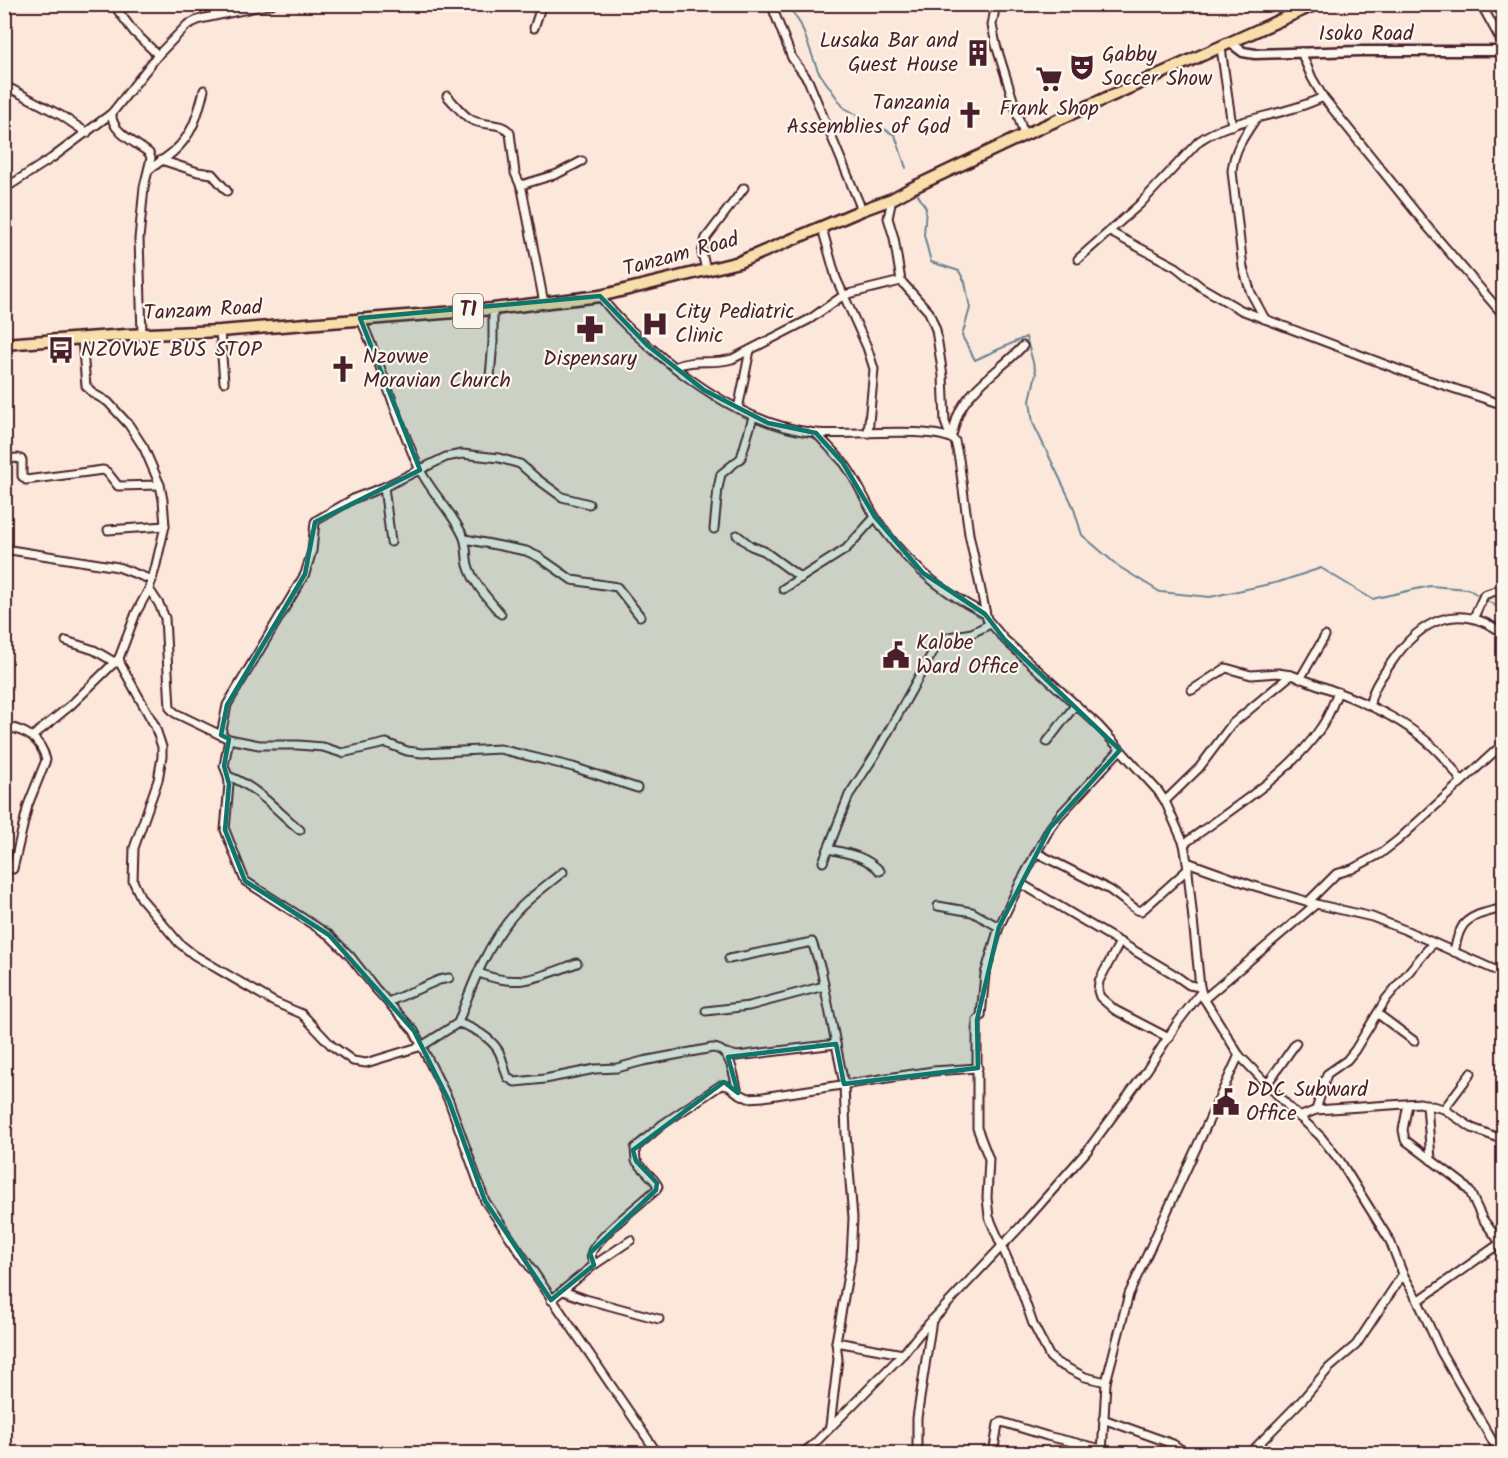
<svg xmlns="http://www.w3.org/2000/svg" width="1508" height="1458" viewBox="0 0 1508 1458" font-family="Kalam,sans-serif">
<rect width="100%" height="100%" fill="#fce8db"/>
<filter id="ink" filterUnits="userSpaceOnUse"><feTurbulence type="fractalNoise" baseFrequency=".0167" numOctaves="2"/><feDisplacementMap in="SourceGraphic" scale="12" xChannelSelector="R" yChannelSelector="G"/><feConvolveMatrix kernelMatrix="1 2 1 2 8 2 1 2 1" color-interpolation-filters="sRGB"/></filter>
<g filter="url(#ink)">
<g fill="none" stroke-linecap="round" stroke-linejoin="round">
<g stroke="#678494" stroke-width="2">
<path d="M787,4L801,25L818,71L844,108L895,135L906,168"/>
<path d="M915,190L926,208L924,235L931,262L959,271L965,282L970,308L962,336L975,360L1026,337L1036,373L1030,401L1033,423L1073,506L1082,535L1118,566L1160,592L1210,597L1279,582L1321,568L1372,599L1430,586L1468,589L1504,611"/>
</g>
<defs>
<g id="minor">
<path d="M113,4L134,32L158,55"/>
<path d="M771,4L792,58L808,80L862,210"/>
<path d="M996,4L992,25L996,45L1024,135"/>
<path d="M1481,4L1504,46"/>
<path d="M534,28L542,4"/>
<path d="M1221,48L1232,126"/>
<path d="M1301,52L1312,78L1323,97L1426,225L1504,316"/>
<path d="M4,85L62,116L87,133"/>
<path d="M447,96C454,103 462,114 470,119C482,127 502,121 510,133L515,173L522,189L544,303"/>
<path d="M112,113C110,132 137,143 149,153L151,158L144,187L139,239L142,334"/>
<path d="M1255,120C1244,136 1234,150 1232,171L1243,268L1251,293L1265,319"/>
<path d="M161,160L198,172L212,174L227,191"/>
<path d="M150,169C158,163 166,158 173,152C193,135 198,114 204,90"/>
<path d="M521,185L557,174L582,161"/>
<path d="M4,189L52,158L112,113L158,55L187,25L200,19L272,4"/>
<path d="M892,199L888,218L894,238L901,281L929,312L936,330L943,376L945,422L951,438"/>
<path d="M822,228L836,278L867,347L874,369L868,433"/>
<path d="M1110,232L1176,267L1201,287L1241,310L1413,375L1504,405"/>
<path d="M1078,259L1139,205L1199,141C1233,117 1283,117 1323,97"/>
<path d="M706,270L702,253L706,238L744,188"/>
<path d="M600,296C618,321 642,340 665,360C710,396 757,426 815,433C844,436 936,425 955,441L959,459L969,534L987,619L1005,640L1098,725L1158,791L1165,801L1184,844L1187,862L1200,987L1203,997L1239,1055L1290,1108L1320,1136L1340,1161L1390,1241L1403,1274L1418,1301L1441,1352L1500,1454"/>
<path d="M360,318C383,367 396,419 419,468C431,493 453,512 464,538C467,546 466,556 468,565C473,583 489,600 501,614"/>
<path d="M220,331L224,382"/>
<path d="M82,339L86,386L94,394L108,402L129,425L144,448L160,485L163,500L165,526L155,569L149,589L136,613L119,658L121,665L155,726L162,747V757L158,780L134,848L133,881L141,898L179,943L194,955L274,1002L302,1014L331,1045L353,1061L366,1063L422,1046L458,1023C472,1027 490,1037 498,1050C503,1058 504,1070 508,1078L515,1082L545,1079L595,1069L617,1068L643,1061L712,1048C732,1048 734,1078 738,1093L748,1098L763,1097L933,1071L978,1068"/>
<path d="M674,367C696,358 710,365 732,359L810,319L844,295L901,281"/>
<path d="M490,377L493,342V309"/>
<path d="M738,409L750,350"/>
<path d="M816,433C825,443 835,453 844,463C856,479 864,498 874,515C901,559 940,591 985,614"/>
<path d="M951,438C954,431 955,422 958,415C968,389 1004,367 1023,346"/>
<path d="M4,459L18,458L22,460V476L26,480L103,470L107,472L118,486L160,485"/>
<path d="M384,487L391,542"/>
<path d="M714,529L718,488L721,474L741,458L753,417"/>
<path d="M108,530L165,526"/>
<path d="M737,535L751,546L764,551L801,578"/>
<path d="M465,539L526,551L539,557L572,580L617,587L640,616"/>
<path d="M4,549L118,567L152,580"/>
<path d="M149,589L159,604L165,618L170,708L175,713L229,739L259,745H298L323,747L342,753L386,743L407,751L422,753L500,749L573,767L637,788"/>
<path d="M783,589L846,549L875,517"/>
<path d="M1474,617L1484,595L1504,588"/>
<path d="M66,641L94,650L116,663"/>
<path d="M1300,679L1325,636"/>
<path d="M1192,690L1226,668L1251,675L1278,673L1291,675C1354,698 1424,720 1461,781"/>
<path d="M1370,704C1372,689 1382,676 1391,663C1420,620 1458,600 1504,634"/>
<path d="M4,726C25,730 41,738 46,760L28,805L13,869"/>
<path d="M221,735L227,705L305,574L312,551L315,522L317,520L355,498L384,487L446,457L462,454L499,458L520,464L536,478L562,497L589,504"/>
<path d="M33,736L71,705L119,658"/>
<path d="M229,739L224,766L228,776L229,784L225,830L245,881L329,935L350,956L375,988L414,1031L449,1101L485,1201L658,1454"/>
<path d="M1047,742L1076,704"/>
<path d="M228,776C256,786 277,811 300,830"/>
<path d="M1165,801L1199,768L1232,724L1291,675"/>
<path d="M1184,844C1228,811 1292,773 1322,726C1329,716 1333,703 1338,692"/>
<path d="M828,849C847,853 866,856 880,871"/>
<path d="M1037,853L1110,890L1137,910L1141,911L1147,906L1188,869"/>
<path d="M823,862L849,795L877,752L935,648L949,637L972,633L990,624"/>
<path d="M1187,862L1251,885L1316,904L1372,917L1405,930L1504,974"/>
<path d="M1020,883L1172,973L1189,985L1200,987"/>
<path d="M1308,902L1336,874L1352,869L1380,854L1398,840L1504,743"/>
<path d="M938,906L972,912L999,927"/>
<path d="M1120,942L1099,981L1098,991L1100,997L1115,1010L1169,1038"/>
<path d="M1454,952C1456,944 1457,936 1461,929C1467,915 1490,911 1504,908"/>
<path d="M729,959L812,942L821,969L844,1084L846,1134L853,1218L851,1258L836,1342L838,1359L830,1426"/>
<path d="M479,973C518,989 540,977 577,963"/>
<path d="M1204,999L1316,904"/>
<path d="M388,1002L439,980L449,978"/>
<path d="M706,1011L749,1006L824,986"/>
<path d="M1378,1014L1414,1041"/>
<path d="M458,1023C472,984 488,942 517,911C530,897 548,884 563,872"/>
<path d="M726,1053L737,1056L836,1044"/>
<path d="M1267,1084L1296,1043"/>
<path d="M1408,1104L1403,1130L1405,1140L1462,1183L1470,1192L1482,1218L1504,1248"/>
<path d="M1427,1104L1431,1160"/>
<path d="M1444,1109L1471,1073"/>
<path d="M1316,1110L1327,1074L1347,1060L1355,1050L1386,999L1433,943"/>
<path d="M1299,1117L1316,1110L1420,1103L1444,1109L1472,1128L1504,1140"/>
<path d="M594,1265C592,1260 590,1256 592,1251C602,1233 640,1204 656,1190L658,1186L654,1180L636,1161L635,1148L663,1124L721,1085L728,1086L738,1093"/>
<path d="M563,1291L585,1299L659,1319"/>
<path d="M551,1300L594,1265L631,1240"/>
<path d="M1418,1301L1499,1244"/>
<path d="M836,1342L903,1354"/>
<path d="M1106,1382L1085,1377L1057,1363L1050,1357L1033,1324L1021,1290L989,1217L987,1198L989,1159L977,1128V1020L981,1016L985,974L999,927L1020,883L1050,828L1059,816L1120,750"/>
<path d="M1103,1419L1173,1444L1188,1454"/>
<path d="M801,1454L813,1445L903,1354L920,1333L1020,1227L1087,1151L1147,1070L1178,1022L1201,992"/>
<path d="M917,1454V1418L932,1320"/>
<path d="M993,1454L998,1424L1002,1422L1047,1436L1102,1449"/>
<path d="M1102,1454L1106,1382L1129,1294L1239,1055"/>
<path d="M1249,1454L1303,1399L1329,1368L1356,1345L1403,1274"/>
</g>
<path id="tertiary" d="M1231,43L1243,52L1255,54L1361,51H1504"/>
<path id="trunk" d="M4,344L126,335L220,331L493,309L600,296L739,262L862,210L892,199L912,188L1024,135L1316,4"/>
</defs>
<use href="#minor" stroke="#4a1f2b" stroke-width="11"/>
<use href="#tertiary" stroke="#4a1f2b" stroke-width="13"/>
<use href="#trunk" stroke="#4a1f2b" stroke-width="15"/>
<use href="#minor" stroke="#fbf7ec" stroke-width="7"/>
<use href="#tertiary" stroke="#fbf7ec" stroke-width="8"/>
<use href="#trunk" stroke="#f8deab" stroke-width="10"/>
</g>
</g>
<path fill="#0f766e" fill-opacity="0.2" stroke="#0f766e" stroke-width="4.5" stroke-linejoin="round" d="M600,296L647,345L704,390L768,423L816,433L843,463L875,517L923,573L985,614L1005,640L1120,750L1050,828L999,927L977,1020L978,1068L844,1084L836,1044L728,1057L738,1093L724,1082L633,1150L636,1161L657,1183L656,1190L590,1253L594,1265L551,1300L485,1201L449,1101L414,1031L329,935L245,881L225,830L229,784L224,766L229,739L221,735L227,705L305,574L315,522L420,470L360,318Z"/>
<defs>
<symbol id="building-bare" viewBox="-9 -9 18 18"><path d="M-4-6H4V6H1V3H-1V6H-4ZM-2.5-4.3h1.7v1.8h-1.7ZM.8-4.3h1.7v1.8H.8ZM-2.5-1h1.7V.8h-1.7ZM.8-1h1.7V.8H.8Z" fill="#4a1f2b" stroke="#fbf7ec" stroke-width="2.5" paint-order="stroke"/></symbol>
<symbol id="theatre-bare" viewBox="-9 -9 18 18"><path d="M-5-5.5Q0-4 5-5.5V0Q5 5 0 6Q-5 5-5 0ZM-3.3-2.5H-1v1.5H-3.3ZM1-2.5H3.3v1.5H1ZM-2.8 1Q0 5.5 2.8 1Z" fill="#4a1f2b" stroke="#fbf7ec" stroke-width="2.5" paint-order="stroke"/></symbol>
<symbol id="supermarket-bare" viewBox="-9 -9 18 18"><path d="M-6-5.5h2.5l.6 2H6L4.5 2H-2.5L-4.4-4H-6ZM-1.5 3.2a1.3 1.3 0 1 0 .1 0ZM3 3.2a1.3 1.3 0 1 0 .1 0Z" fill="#4a1f2b" stroke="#fbf7ec" stroke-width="2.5" paint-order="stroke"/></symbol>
<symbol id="church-bare" viewBox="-9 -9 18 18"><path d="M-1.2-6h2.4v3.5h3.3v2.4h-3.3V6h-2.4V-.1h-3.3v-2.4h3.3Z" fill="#4a1f2b" stroke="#fbf7ec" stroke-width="2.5" paint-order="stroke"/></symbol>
<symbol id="hospital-bare" viewBox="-9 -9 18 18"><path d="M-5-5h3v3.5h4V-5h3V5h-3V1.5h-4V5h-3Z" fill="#4a1f2b" stroke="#fbf7ec" stroke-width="2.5" paint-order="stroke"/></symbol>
<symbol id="pharmacy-bare" viewBox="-9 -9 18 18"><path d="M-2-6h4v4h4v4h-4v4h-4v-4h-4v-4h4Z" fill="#4a1f2b" stroke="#fbf7ec" stroke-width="2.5" paint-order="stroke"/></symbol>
<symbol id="bus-bare" viewBox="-9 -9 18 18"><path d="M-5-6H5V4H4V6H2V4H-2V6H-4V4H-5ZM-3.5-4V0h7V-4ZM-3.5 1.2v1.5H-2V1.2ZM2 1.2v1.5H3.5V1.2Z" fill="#4a1f2b" stroke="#fbf7ec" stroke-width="2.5" paint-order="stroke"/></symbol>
<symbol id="civic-bare" viewBox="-9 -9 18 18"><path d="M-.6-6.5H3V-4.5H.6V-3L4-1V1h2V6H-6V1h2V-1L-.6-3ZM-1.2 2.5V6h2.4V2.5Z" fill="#4a1f2b" stroke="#fbf7ec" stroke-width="2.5" paint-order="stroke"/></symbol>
</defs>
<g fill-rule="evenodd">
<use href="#building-bare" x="959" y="34" width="38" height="38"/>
<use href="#theatre-bare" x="1063" y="48" width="38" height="38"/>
<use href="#supermarket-bare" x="1030" y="60" width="38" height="38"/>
<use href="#church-bare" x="951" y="96" width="38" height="38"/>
<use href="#hospital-bare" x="636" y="305" width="38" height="38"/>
<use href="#pharmacy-bare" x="571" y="310" width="38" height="38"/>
<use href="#bus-bare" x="42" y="331" width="38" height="38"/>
<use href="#church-bare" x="324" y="350" width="38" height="38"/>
<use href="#civic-bare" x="877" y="636" width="38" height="38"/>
<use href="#civic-bare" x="1207" y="1083" width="38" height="38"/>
</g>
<g text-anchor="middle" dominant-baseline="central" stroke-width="4.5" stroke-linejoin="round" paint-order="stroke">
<rect fill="#fbf7ec" stroke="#7f6065" stroke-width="1.5" x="453" y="294" width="30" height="34" rx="4.5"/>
<g font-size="20" font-weight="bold" fill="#4a1f2b">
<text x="468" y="311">T1</text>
</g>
<g font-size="21" fill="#4a1f2b" stroke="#fbf7ec">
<text x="1366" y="34">Isoko Road</text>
<text transform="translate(681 255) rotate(-15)">Tanzam Road</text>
<text transform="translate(203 311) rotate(-3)">Tanzam Road</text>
</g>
<g font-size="21" fill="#4a1f2b" stroke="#fbf7ec" text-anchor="start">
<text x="958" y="41" text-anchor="end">Lusaka Bar and<tspan x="958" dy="24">Guest House</tspan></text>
<text x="1102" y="55">Gabby<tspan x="1102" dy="24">Soccer Show</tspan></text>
<text x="950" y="103" text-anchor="end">Tanzania<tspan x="950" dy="24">Assemblies of God</tspan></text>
<text x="1049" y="109" text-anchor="middle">Frank Shop</text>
<text x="675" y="312">City Pediatric<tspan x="675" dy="24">Clinic</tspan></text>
<text x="81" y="350">NZOVWE BUS STOP</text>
<text x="363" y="357">Nzovwe<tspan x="363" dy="24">Moravian Church</tspan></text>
<text x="590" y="359" text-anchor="middle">Dispensary</text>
<text x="916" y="643">Kalobe<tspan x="916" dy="24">Ward Office</tspan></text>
<text x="1246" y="1090">DDC Subward<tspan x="1246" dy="24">Office</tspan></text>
</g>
</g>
<rect width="1508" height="1458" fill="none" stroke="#fbf7ec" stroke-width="24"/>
<rect x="12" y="12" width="1484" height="1434" fill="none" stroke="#4a1f2b" stroke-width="2" filter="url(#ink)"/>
</svg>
